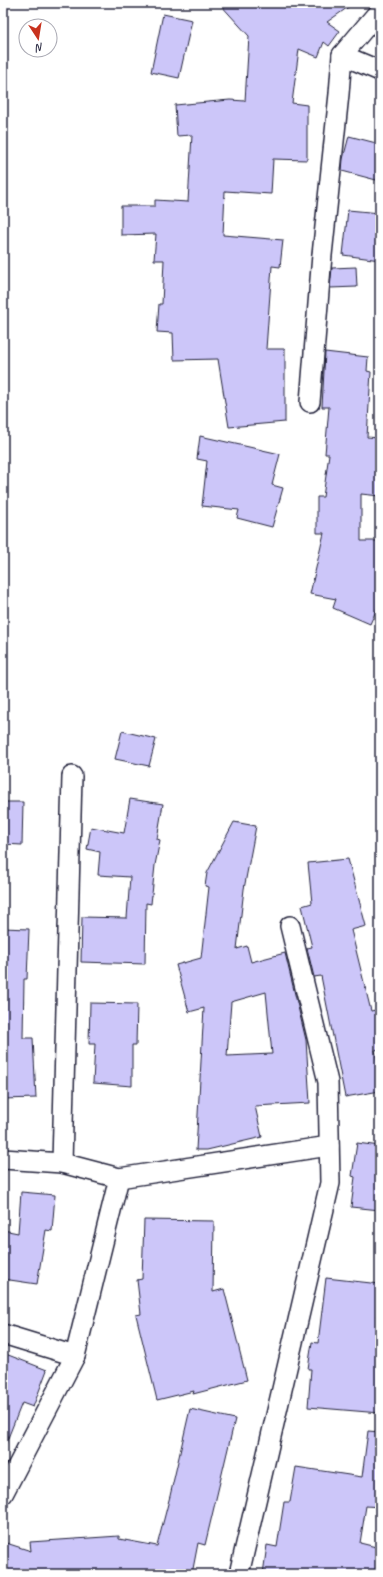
<svg xmlns="http://www.w3.org/2000/svg" width="383" height="1577" viewBox="0 0 383 1577" font-family="Caveat,sans-serif">
<rect width="100%" height="100%" fill="#fff"/>
<filter id="ink" filterUnits="userSpaceOnUse"><feTurbulence type="fractalNoise" baseFrequency=".025" numOctaves="2"/><feDisplacementMap in="SourceGraphic" scale="8" xChannelSelector="R" yChannelSelector="G"/><feConvolveMatrix kernelMatrix="1 2 1 2 8 2 1 2 1" color-interpolation-filters="sRGB"/></filter>
<g filter="url(#ink)">
<g fill="#ccc6f9" stroke="#22223b" fill-rule="evenodd">
<path d="M219,3H354L327,22L340,31L329,46L324,42L318,57L299,49L292,103L307,105V160L273,159L271,194L225,191L223,235L283,240L280,267L272,266L266,349H285V422L229,427L218,359L174,360L173,333L157,332L159,304H162L164,260H154L156,234L121,235V206H155V200L188,202L192,135L177,136L175,105L230,100L245,101L249,36Z"/>
<path d="M163,14L192,20L179,78L151,72Z"/>
<path d="M349,136L380,144V181L342,171L343,159Z"/>
<path d="M348,210L380,213V260L343,255Z"/>
<path d="M356,267L357,287L330,288L332,268Z"/>
<path d="M325,352L368,357L367,371L371,372L367,437L380,438V496L361,494V541H380V602L370,624L333,608L336,599L310,594L324,533H317V497H323L329,454H325L329,407H322Z"/>
<path d="M200,436L280,454L272,485L283,488L272,527L237,518L239,510L202,506L207,461L197,459Z"/>
<path d="M122,731L156,739L149,766L115,759Z"/>
<path d="M130,799L163,804L157,839L160,840L155,865L151,904L146,903L145,964L81,962L82,917L127,918L130,877L98,875L100,852L87,849L91,827L124,833Z"/>
<path d="M3,802H23L22,845L3,844Z"/>
<path d="M234,822L256,826L244,889L237,949L247,946L251,962L285,953L306,1040L310,1103L255,1106L262,1137L207,1150H196L204,1008L189,1012L176,965L201,958L209,887L205,886L207,873ZM266,992L272,1054L227,1056L231,1002Z"/>
<path d="M348,859L366,926L351,930L371,1011L380,1009V1049L375,1050L380,1074V1091L345,1097L321,976L314,977L307,948L312,947L302,906L312,903L308,863Z"/>
<path d="M3,928L29,929L27,979H24L23,1038H33L36,1098L3,1099Z"/>
<path d="M90,1003L137,1004L136,1045H132V1086L93,1083L95,1044H89Z"/>
<path d="M357,1143L380,1146V1210L351,1207L355,1177L352,1176Z"/>
<path d="M21,1192L55,1195L52,1231L46,1230L37,1284L3,1279V1230L18,1233Z"/>
<path d="M144,1220L214,1221L213,1292L224,1289L247,1380L193,1394L194,1391L157,1400L136,1315L141,1314L137,1280L142,1279Z"/>
<path d="M326,1278L380,1284V1413L308,1407L311,1369H308L312,1342L318,1343Z"/>
<path d="M3,1353L47,1370L33,1407L22,1403L4,1448Z"/>
<path d="M190,1409L235,1419L205,1545L198,1543L192,1574H3V1542L31,1551L30,1542L119,1536V1539L157,1546L170,1496Z"/>
<path d="M368,1431L380,1432V1507L366,1506L360,1543L380,1548V1574H263L267,1545L277,1547L284,1502H290L296,1467L362,1477Z"/>
</g>
<g fill="none" stroke-linecap="round" stroke-linejoin="round">
<defs>
<g id="street">
<path d="M342,55L380,71"/>
<path d="M310,402L322,255L339,94L342,55L375,16L380,13"/>
<path d="M3,1159L62,1163L119,1178L329,1146"/>
<path d="M62,1163L72,776"/>
<path d="M3,1334L75,1356"/>
<path d="M3,1494L75,1356L119,1178"/>
<path d="M239,1574L330,1183L328,1082L290,926"/>
</g>
</defs>
<use href="#street" stroke="#22223b" stroke-width="22"/>
<use href="#street" stroke="#fff" stroke-width="19"/>
</g>
</g>
<rect width="383" height="1577" fill="none" stroke="#fff" stroke-width="16"/>
<rect x="8" y="8" width="367" height="1561" fill="none" stroke="#22223b" stroke-width="1.5" filter="url(#ink)"/>
<g transform="translate(38 38) rotate(168)"><circle r="19" fill="#ffffff" stroke="#a7a7b1"/>
<path d="M0-3L7 15L0 10L-7 15Z" fill="#c8321e"/>
<text y="-6" font-size="11" font-weight="bold" text-anchor="middle" fill="#22223b">N</text>
</g>
</svg>
